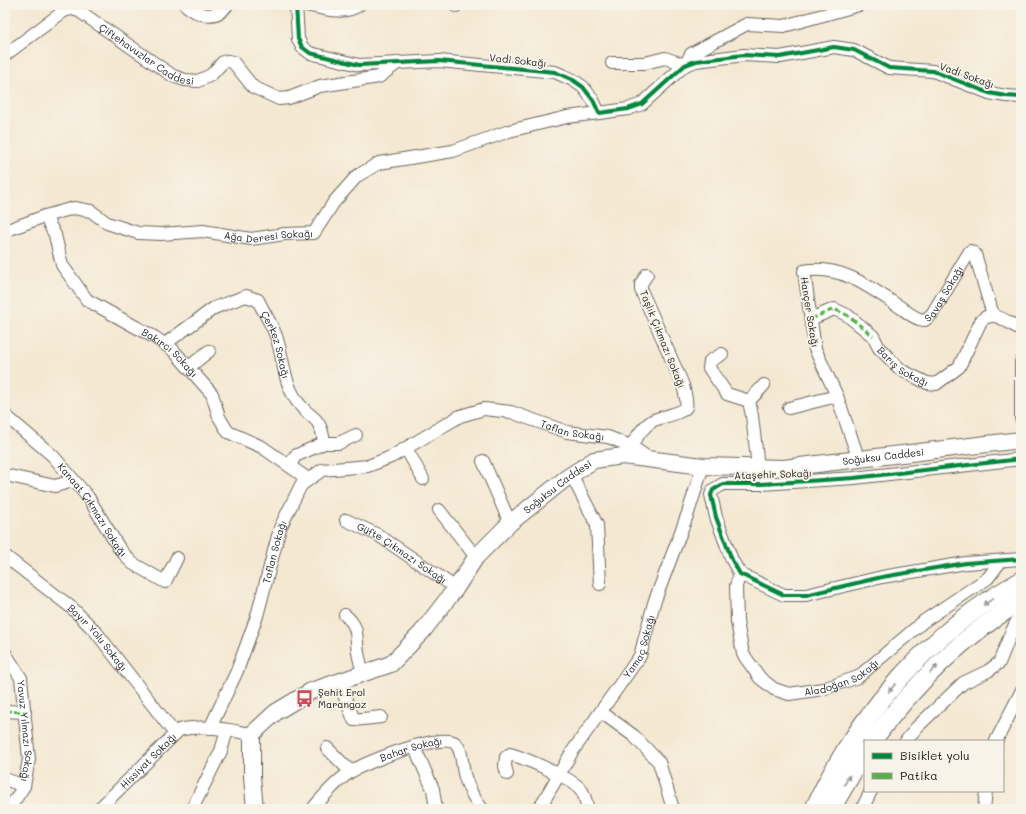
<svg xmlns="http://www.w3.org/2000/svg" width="1026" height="814" viewBox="0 0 1026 814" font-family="Mali,sans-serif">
<rect width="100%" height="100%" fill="#f7f3e8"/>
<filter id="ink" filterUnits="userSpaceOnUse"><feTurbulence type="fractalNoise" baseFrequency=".025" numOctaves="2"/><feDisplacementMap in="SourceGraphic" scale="8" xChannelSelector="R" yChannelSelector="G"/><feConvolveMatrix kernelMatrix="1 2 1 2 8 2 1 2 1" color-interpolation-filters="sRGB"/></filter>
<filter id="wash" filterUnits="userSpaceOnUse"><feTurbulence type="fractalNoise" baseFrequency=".012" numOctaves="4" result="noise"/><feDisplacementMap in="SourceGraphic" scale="16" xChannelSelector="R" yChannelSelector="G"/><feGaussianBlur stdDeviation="0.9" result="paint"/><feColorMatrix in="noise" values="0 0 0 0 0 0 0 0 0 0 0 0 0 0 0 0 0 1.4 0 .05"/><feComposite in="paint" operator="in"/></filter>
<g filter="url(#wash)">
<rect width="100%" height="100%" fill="#f4e8d2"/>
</g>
<g filter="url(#ink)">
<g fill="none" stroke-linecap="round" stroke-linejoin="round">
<defs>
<g id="minor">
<path d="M186,5C198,16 217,20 227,5"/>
<path d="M296,5L298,39L302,47L310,53L359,65L439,61L555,72L573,80L583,87L593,100L599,113L628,109L642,104L685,65L696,61L744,55L780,57L834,47L854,50L889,68L933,71L989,93L1006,96L1021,97"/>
<path d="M306,5C323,8 343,16 359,5"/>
<path d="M455,5L456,6"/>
<path id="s1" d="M5,55L64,11L72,9L79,11L173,76L185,80L198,81L211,75L223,62L228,61L233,62L253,87L279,99L289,98L320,86L379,77L399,62"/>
<path d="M612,63H645L665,58L685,65L691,54L747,24L784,26L859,5"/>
<path id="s2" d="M45,216L55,235L62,265L87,300L154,337L173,350L212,394L219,417L228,432L262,447L308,479"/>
<path id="s3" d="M5,231L45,216L74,208L91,211L107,223L138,233L161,234L203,231L251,239L285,234L314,233L334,202L357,176L379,163L453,151L509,131L567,117L599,113"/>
<path id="s4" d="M811,319L834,309L847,315L873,336L879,348L901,370L927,383L936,384L959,367L981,321C993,308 1007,323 1021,329"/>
<path id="s5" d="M165,344L214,308L246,296L258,300C264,313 273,326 277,339C283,358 284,381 295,398C308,420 321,413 324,443L295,456L290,466"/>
<path d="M722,354L710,361L709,368L727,394L749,401L752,416L758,467"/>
<path d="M1021,362V418"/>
<path d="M189,367L209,351"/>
<path d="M749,401L764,385"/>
<path d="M789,408L837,396"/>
<path id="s6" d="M5,415L53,456L88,497L119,548L132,563L165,582L177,558"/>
<path d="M324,443H339L356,435"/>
<path d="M631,446C637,437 643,426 654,420C661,417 683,413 686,407C688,401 684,392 683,385L641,290V284L647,274"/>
<path d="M406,448L423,479"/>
<path d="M1021,459L854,478L761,484H723L713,490L711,495L716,517L732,560L740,574L784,595H806L882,577L966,563L1021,559"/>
<path id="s7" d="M859,460L837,396L815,349L804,271C841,264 871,288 900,307C907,312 916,320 925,320L932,314L970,251L975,254L993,315"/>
<path d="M483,461L510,523"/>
<path d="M571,474L597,525L600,584"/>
<path d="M5,475L55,486L73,481"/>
<path d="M439,510L476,557"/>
<path id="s8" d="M346,520L378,535L456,588"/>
<path id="s9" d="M5,556L72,608L96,632L175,734"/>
<path id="s10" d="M740,574L736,586L737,622L743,654L760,678L774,689L789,694L823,689L858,677L924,621L988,578L1000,562"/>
<path d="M345,615C360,628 355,635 358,652C359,660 362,667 363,674"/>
<path id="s11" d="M5,653L21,678L29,759L24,786L9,809"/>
<path d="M339,682L354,720L381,717"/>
<path d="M5,711L25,712"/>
<path d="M601,712L634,736L659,762L673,809"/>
<path id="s12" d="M210,728L237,671L257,616L280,528L301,485L322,470L368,466L391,457L460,416L484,409L511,412L567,432L608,437L631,446L648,458"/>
<path d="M906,741L917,727L963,683L988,671L999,663L1011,633L1017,621L1021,618"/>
<path d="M996,741L1021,692"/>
<path d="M414,746L433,789L436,809"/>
<path d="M327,748L350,771"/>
<path d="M507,774L505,766L506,757L510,754C524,758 575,779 582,791C585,796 586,803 588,809"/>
<path d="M5,779L24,786"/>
<path id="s13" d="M99,809L179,730C203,724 228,730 252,734"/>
<path d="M192,809L221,751L227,730"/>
<path id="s14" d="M313,809C319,800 342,776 352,771C368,762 441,732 455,743C464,751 461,769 466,780C469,790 476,801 482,809"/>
<path id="s15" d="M539,809L572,752L640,656L654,603L688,513L703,466"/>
<path d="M862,809L871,791"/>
<path d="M984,809L986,791"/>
</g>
<g id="major">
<path id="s16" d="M255,809L252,777V734L276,712L311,691L391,664L422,632L456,588L476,557L510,523L565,479L594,460L623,456L703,466L783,468L1021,440"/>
</g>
<g id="highway">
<path d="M872,741C913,686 962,636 1021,601"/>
<path d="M814,809C856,716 931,630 1021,581"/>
<path d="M831,809L865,751"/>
</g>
</defs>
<use href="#minor" stroke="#68635c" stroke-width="14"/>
<use href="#major" stroke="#68635c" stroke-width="18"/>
<use href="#highway" stroke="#68635c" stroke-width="20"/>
<use href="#minor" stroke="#fff" stroke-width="12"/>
<use href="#major" stroke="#fff" stroke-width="16"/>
<use href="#highway" stroke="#fff" stroke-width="18"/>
<g stroke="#55b145" stroke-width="3" stroke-dasharray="6 3" stroke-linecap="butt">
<path d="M811,319L834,309L847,315L873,336"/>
<path d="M5,711L25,712"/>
</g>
<defs>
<g id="cycleway">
<path d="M296,5L298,39L302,47L310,53L359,65L439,61L555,72L573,80L583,87L593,100L599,113L628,109L642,104L685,65L696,61L744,55L780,57L834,47L854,50L889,68L933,71L989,93L1006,96L1021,97"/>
<path d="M1021,459L854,478L761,484H723L713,490L711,495L716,517L732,560L740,574L784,595H806L882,577L966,563L1021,559"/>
</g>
</defs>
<use href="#cycleway" stroke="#f7f3e8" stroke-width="6"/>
<use href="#cycleway" stroke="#00873e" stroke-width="4"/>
</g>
<defs><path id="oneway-solid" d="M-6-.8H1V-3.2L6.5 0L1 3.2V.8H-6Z"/></defs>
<g fill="#999">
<use href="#oneway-solid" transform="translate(988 602) rotate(146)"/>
<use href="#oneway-solid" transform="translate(934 669) rotate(-45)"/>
<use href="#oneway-solid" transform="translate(892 688) rotate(129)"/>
<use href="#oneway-solid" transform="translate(847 780) rotate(-61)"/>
</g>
</g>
<defs>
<symbol id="bus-bare" viewBox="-9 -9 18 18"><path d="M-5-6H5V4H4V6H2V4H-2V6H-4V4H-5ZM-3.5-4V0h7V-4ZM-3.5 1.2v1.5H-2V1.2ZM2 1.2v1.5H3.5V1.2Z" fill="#d1495b" stroke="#f7f3e8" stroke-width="2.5" paint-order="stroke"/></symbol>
</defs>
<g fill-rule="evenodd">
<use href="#bus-bare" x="292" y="686" width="25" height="25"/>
</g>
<g text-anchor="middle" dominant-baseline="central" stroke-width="4" stroke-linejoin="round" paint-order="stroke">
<g font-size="10" fill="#1c1c1c" stroke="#f7f3e8">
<text stroke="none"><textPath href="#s1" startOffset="170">Çiftehavuzlar Caddesi</textPath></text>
<text transform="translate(518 60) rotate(6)">Vadi Sokağı</text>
<text transform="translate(967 75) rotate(20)">Vadi Sokağı</text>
<text stroke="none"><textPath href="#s3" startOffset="274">Ağa Deresi Sokağı</textPath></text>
<text stroke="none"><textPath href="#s7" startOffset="365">Savaş Sokağı</textPath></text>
<text transform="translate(810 312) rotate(81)">Hançer Sokağı</text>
<text transform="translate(663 339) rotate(68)">Taşlık Çıkmazı Sokağı</text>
<text stroke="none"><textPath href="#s5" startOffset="156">Çerkez Sokağı</textPath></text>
<text stroke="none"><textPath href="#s2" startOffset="194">Bakırcı Sokağı</textPath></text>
<text stroke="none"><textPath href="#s4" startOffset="117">Barış Sokağı</textPath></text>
<text stroke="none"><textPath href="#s12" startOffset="554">Taflan Sokağı</textPath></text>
<text stroke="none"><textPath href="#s16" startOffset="814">Soğuksu Caddesi</textPath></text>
<text transform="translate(773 474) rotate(-2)">Ataşehir Sokağı</text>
<text stroke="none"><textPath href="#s16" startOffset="478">Soğuksu Caddesi</textPath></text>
<text stroke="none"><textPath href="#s6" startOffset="130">Kanaat Çıkmazı Sokağı</textPath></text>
<text stroke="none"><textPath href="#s12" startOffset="188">Taflan Sokağı</textPath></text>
<text stroke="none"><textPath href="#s8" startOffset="65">Güfte Çıkmazı Sokağı</textPath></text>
<text stroke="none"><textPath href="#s9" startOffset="124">Bayır Yolu Sokağı</textPath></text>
<text stroke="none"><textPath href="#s15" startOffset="192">Yamaç Sokağı</textPath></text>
<text stroke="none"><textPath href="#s10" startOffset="200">Aladoğan Sokağı</textPath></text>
<text stroke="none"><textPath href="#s11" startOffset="83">Yavuz Yılmazı Sokağı</textPath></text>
<text stroke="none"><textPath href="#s14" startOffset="118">Bahar Sokağı</textPath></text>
<text stroke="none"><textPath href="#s13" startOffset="69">Hissiyat Sokağı</textPath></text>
</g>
<g font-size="10" fill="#1c1c1c" stroke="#f7f3e8" text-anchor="start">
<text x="318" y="692">Şehit Erol<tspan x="318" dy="12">Marangoz</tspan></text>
</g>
</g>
<rect width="1026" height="814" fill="none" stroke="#f7f3e8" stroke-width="20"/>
<rect x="864" y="740" width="140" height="52" fill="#f7f3e8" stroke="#9f9d96"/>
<rect x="872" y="753" width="20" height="6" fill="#00873e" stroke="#9f9d96"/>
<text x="900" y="760" font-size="12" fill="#1c1c1c">Bisiklet yolu</text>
<rect x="872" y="773" width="20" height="6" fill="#55b145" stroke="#9f9d96"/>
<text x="900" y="780" font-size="12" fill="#1c1c1c">Patika</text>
</svg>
